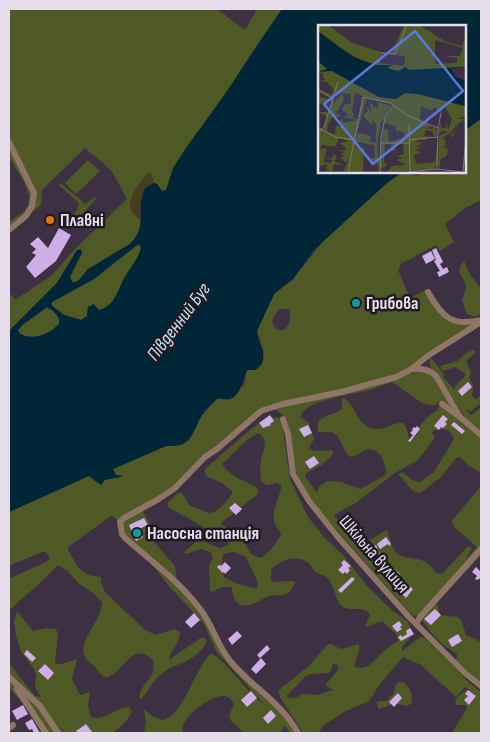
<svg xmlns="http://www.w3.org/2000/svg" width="490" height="742" viewBox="0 0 490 742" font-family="'Sofia Sans Condensed',sans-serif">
<rect width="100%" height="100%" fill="#3d3042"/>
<g fill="#4e5925" fill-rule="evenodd">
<path d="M9,9H217L245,30L257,9H282L250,55L166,190L162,191L157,184L154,183L151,174L130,203C131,210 134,215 140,219C142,230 137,237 130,244L88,269L78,281L72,283L70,277L77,250L57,283L9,331V292L15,300L51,276L76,248L127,199L111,170L85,148L42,190L41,205L9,232V222L23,212L28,206L29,195L24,182L9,157Z"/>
<path d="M481,119V200L465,208L445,224L454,242L440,251L436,245L401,264L398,270L410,298L427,289V292L448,319L479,322L407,369L378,381L260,410L181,481L119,523L115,518L111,516L68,547V550C79,568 79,575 101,577V583L105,592L145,630L156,635L174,629L180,632C180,643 170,650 169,660L202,637L207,640C198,664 172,662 158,677C151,683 148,693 141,699L139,698C140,683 157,679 153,660C131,640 125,672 106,678C101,675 98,671 95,667C92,664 88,662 86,659C75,641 103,621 102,602L94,594L78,583L67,570L59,566H57C42,583 25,595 9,611V579L46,562L50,558L46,552H42L9,566V512L89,476L95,481L123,477L116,475L113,469L166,446H174L216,400L236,394L241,386H244L247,369L255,370L259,367L264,352L257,331L274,294L293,279L325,239L387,183L404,171H410L413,175L419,176L422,174V171H464V131ZM280,309H289C292,318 290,323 284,330H278C269,323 272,316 280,309Z"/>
<path d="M88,160L100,171L76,194L65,183Z"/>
<path d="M61,183L85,204L96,197L97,198L72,225L68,226L66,223L77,210L79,203L59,185Z"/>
<path d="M139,244L141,247C139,258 133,264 128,272C119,284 117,306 99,310L96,307L87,310V316L81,320L64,315L52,306V302L94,279Z"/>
<path d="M464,261L471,276L481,288V314L475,317L467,314L462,300L466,288L465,282L459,272L460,267Z"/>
<path d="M46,308C53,308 60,317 59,324C48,335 36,339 21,335L18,330L19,328Z"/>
<path d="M473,350L476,352L466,361L471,372L469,378L473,385L472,396L476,400L481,394V403L471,411L465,410L472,415L481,407V431L466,419L437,374C432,369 427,365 431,358L444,374L443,377L455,390V386L465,376V373L455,367L443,371L440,366L458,361L466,353Z"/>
<path d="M422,370L434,376L450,405L448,406L439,402L433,406L422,403L392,382C383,385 374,389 365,391C349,395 305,400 300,417L309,423L314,439L309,448L315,451L331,450L334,453L323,464L305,474V476L317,493L319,486L328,481L341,482L360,489L384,476L386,472C386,464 380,449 370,449C364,449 357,456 351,457C341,452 343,435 331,432C326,431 322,433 318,432C315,417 327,416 338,412L342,408V399L344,398C356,405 358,428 375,429C385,430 393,422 403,423L406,427L409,438L412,439L417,435C418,426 427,415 437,411L436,409L441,406L445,408L481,437V473L469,466L460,457H457L440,478L420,493L413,491L398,474L403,472L413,481L420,482L434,472L454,439C450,427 441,428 431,432L435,437L434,439L418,460L395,473L356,503L334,515L361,552L370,540L387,530L392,546L397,554C416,563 422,553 436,573L442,574L468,546L472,548L465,560L477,547L454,527L452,521L481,486V555L437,603L440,615L458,617L462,622L466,635L481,642V683L456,661L457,654C435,640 433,636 419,615L413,616L409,612L319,510L304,489L295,471L286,418L275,409Z"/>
<path d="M269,417L279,418L282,421L290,479L308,517L324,537L343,555L367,586L392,610L408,622L413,634L402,647V651L420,637L425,638L453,665L467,681L481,692V733H452L467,708L466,705H457L455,702C457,695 463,692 469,690L465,687L456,697L421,665L403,657L380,684L369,701L344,712L324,725L318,733H303L280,697L278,692L280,689L309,666L327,645L331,644L341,649L359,644C361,652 354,659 355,667C369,671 375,659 384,651C388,647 393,644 398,641L397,635L383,622H380L365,627L370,615C364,603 347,615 339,603C335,596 334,588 330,581C326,575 323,576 317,573C312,570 311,564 307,562C295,554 280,560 271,570V580L274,582L294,581L295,583C293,587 292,590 288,593C282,597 276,594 269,596C261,599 249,610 239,604C233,600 233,592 231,587H222L213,592L210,591L209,565L213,558L210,552L201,549L186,554L184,552L199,539L219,548L229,545L228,541L168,507V502L178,493H182L189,505L209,513L214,512L221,507L229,498L233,492L222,483L206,476L204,472L206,468L251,429ZM258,433C270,441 263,450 261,460C260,467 260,474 261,481C268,488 269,484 277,483L281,485V488C279,499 272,508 274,521C275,527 280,529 281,535L271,550L261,558L252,555L241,538L221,524L223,521L258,494V489L256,487C245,481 228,475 222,464L248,439ZM234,552L246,557L258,583L257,589L235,583L224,577L222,566L223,554ZM333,664L338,665V670L326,684V686L333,690L316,695L303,694L295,698L287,697V695L306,676L311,674L328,673L330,672Z"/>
<path d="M142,510L151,526L146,533L175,566L177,582L123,534V521Z"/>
<path d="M149,561L197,606L227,661L263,697L285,715L296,733H290L284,725L283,729L279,733H244L231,721L229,715L234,704C232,700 230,697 225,696C211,694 178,718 183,733H144L146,722L144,709L152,716L162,720C183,718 195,667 211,654C224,657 248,695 264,704L216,651L204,624L168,585Z"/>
<path d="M17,611L33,631L47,628L56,629L58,634L55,662L56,664H62L77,659L72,679L80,695L90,692L88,706L91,717C105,722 115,707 129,707L132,711C129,719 119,731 110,733C101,736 77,733 66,733L60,726L64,733H42L24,704L9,688V663L35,696L41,697L35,687L36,675L34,669L22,653L16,636L14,622Z"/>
<path d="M400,682H403C410,688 414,694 411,704L406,706L395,703L379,709L376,703L378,701H387L393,694L396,684Z"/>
</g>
<path fill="#453d1d" d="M148,173L151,174L154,183L149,185L140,207V219C119,207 137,185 148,173Z"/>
<path fill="#012637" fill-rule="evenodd" d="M282,9H481V119L464,131V26H319V171H404L387,183L315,249L293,279L274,294L257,331C258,345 272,360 255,370H247C243,379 242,393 231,399C227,400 222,399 218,398C210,404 202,413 198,423C190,440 188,447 166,446L113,469L116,475L124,476L105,480L101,485L89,476L9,512V331L57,283L77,250L81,249L82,253L70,277L73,283L78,281L88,269L130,244C149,225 135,210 145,188L154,183L157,184L162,191L166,190L173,168L186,148L227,91ZM138,244L141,247C139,258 133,264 128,272C119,284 117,306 99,310L94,304L88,307L87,316L81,320L64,315L52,306V302L94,279ZM47,307C53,310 61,317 59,324C49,334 33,342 19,333L18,330L23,324Z"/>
<g fill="#cfade6">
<path d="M59,228L71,235L56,261L35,278L26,267L36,255L32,253L36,249L30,244L38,237L48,248Z"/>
<path d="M436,248L443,262L440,264L443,269L447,267L449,272L439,277L437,272L440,271L434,261L436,260L432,250Z"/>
<path d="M431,251L435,259L426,264L422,256Z"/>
<path d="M468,382L472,387L462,396L458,391Z"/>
<path d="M270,415L274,421L270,424L271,425L263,428L259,423Z"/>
<path d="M443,415L448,419L445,422L447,424L443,428L441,427L439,430L434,426Z"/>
<path d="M454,422L465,431L462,434L451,425Z"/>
<path d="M308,425L312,433L304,437L299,429Z"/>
<path d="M417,426L420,429L410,442L408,441L413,435L410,433L413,430L412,429L414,427L415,428Z"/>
<path d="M314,456L319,463L310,469L305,462Z"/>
<path d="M235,503L242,509L236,515L229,508Z"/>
<path d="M144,518L148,525L139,529L143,537L136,541L129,525Z"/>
<path d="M386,537L391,544L389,546L388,544L380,549L377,544Z"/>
<path d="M376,545L380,554L374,558L373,556L370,558L366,552Z"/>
<path d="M344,560L351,566L348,568L350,570L347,574L345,572L343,574L338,570L343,565L341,563Z"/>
<path d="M225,562L231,568L225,574L224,572L223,573L217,567L219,565L221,566Z"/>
<path d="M476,567L481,572V578L477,580L475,579L477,576L472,572Z"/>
<path d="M395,569L400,574L398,577L400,579L397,582L395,580L393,583L387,578Z"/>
<path d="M352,577L355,579L341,593L338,590Z"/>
<path d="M408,585L413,589L406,598L401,593Z"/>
<path d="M435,609L441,615L431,625L424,619Z"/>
<path d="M194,613L200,620L191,628L185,622Z"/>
<path d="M399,621L402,625L400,627L402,629L397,632L392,626Z"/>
<path d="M410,628L414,634L401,641L398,637L401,635L402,637L407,634L406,631Z"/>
<path d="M237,631L242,636L232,645L228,639Z"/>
<path d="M458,634L462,641L452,647L448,640Z"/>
<path d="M267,645L270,649L260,658L257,655Z"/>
<path d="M27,650L36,658L32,662L24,654Z"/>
<path d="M261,658L266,664L256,674L251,669Z"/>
<path d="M45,664L54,673L48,680L38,671Z"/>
<path d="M468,690L476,696L469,705L464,700L468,696L465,694Z"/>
<path d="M251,691L257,698L247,707L241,700Z"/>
<path d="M398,693L402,698L394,707L389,702Z"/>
<path d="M23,705L28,714L17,720L12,711Z"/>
<path d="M271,710L276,716L268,724L263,718Z"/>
<path d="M32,719L40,733H34L32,729L29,730L25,723Z"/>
<path d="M86,724L92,732L89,733H78L76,731Z"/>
</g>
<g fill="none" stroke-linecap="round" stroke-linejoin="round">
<g stroke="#8e7565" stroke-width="6">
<path d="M9,142L34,193L32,206L26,216L9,230"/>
<path d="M428,292C442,317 452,327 481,320"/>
<path d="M412,369C422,368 428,369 436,376L460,417"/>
<path d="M442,404L460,417L481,435"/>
<path d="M283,419L288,434L293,474L309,501L337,536L408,616L465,673L481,686"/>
<path d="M416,624L420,617L481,549"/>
<path d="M9,677L40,706L58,733"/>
<path d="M17,689L46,733"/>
<path d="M9,728L13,725"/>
<path d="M298,733C282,703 252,687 231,662C217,646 213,625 200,609C180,582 151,561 125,538L122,534L120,522L124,518L157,500L175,488L205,457L217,449L261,411L283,404L341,392L396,377L410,370L429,355L481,322"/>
</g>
</g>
<circle fill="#e8710a" stroke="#201a23" stroke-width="2" cx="50" cy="220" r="5"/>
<g fill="#0f9aa8" stroke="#201a23" stroke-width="2">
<circle cx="356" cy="303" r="5"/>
<circle cx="137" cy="533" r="5"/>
</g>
<g text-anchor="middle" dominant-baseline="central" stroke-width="5" stroke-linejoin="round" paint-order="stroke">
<g font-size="18" font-weight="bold" fill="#e6ddea" stroke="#201a23" text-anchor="start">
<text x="60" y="220">Плавні</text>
<text x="366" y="303">Грибова</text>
<text x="147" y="533">Насосна станція</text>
</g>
<g font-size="18" fill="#e6ddea" stroke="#201a23">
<text transform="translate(374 554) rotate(49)">Шкільна вулиця</text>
</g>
<g font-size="19" font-style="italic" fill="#c0e3f8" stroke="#201a23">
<text transform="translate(179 322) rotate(-53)">Південний Буг</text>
</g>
</g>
<g transform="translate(318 25)">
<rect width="148" height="148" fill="#3d3042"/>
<path d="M0,0H10L34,18L73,30L86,0H101L128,17L144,21L147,14V42L90,45L88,41L81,46L69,43L74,40H61L81,47L69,49L18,21L0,6ZM117,15L145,23L142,31H126L139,33V38L117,39ZM64,29L87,31V36L85,41L62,38ZM0,36L10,44L3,46H14L61,72L78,74L87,68L100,69L147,81V91L138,94H147L139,100L140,104L138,101L132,108L134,110L137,106L135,113L131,108L125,113L128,116L126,123L130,124L129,130L122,135V144L120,140L121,111L130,107L125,105L121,109V104L123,96V103H128L129,97L130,105L134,94L126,80L123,88L117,83L112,85L103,81L102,94L113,102L106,103L114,104L117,100L119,110L116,111L114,106L108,105L106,111L115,112L107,113L106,118L105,114L96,116L105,118L97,122H105L97,124L103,128L96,130L98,139L117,137L119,120V137L116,144L69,147L74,141L88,140L79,135L85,133L79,131L86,129L85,119L77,120L78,131L77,126L67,125L74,124L73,119H67L66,136L69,141L64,143L65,147L61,141L60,147L59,137L46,134L57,133L56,120L39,117L37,119L41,124L46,122L45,147H30V145L25,147L30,136L27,137L22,132H26L23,128L28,127L19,125H29L22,118L31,116L21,113L17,122L4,120L2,124L9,123L6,137L13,138L14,135L7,133H14L16,129L19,133L16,136L25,140L16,139L14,147L9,145V139L0,142V103L6,105L9,91L0,88L2,87L4,82L7,79L10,80L5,81L2,87H10L14,73L2,68V72L11,75L0,80V64L13,70L16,65L9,57L0,56L7,55L4,48H0ZM17,67L33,69V78L26,80L24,85L31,90L25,92L39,95L26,98L24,94L21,97L22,102L18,100L17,109L9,107L10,99L15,92H23L18,88L26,75L24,68L16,78ZM37,68L45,71L40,94L33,92L37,90L34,87ZM49,73L74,79V82L66,95L61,138L59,119L63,98L73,81L60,77V83H57L52,76L53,88L51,83H48L50,86L45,90L52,99L55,100L54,95L58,99V118L51,116L54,113L50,110L40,108L36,117ZM67,98L78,101V106L86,107L87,112L71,117L70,105L65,104Z" fill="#4e5925" fill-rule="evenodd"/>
<path d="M0,6L35,32L58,40H74L69,43L80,46L88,42L90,45L147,42L133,44L137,51L147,56V81L100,69L87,68L78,74L61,72L14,46L0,47L9,44L0,36Z" fill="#012637"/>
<path fill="none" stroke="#817585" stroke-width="1" d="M63,28L77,29L89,0M0,64L15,74L6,102L0,109M15,72L20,57M91,100L92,147M0,102L17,112L37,115M91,115L119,112M62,118H91M119,144L120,103L123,88M30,147L45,72L72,78L90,91L120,103M62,147L63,112L67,92L74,82M89,147L119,144L144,147M145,147L148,113"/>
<path fill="#5979dd" fill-opacity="0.15" stroke="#5979dd" stroke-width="2.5" d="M97,6L145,66L55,139L6,79Z"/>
<rect width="148" height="148" fill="none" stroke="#e6ddea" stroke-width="2.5"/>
</g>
<rect width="490" height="742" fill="none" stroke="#e6ddea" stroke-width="20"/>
</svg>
